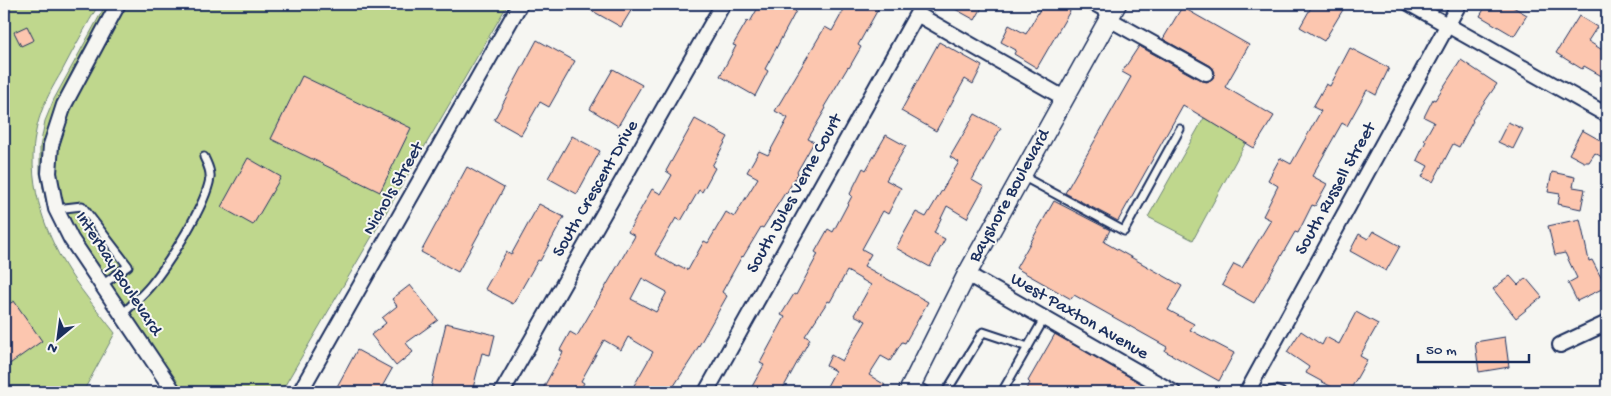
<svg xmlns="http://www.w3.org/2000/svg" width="1611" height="396" viewBox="0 0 1611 396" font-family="'Gochi Hand',sans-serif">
<rect width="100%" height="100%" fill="#f6f6f2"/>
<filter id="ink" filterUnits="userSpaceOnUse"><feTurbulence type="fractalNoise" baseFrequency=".02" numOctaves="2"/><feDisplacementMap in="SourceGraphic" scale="10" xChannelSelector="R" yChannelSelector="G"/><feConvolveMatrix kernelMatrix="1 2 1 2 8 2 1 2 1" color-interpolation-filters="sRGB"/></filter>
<g filter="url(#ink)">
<g fill="#bfd78d" stroke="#6d8376">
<path d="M4,4H99C86,26 74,48 62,71C53,86 44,102 39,119C24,167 39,219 63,262C77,286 98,311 115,333L83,392H4Z"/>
<path d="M106,4H110C83,53 38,119 42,176C42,185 45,196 47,206L40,173V147L45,121L54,99Z"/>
<path d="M127,4H508L281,392H183L77,234C68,214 59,195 57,173C54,123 104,47 127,4Z"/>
<path d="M1204,118L1246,142L1193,240L1148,217Z"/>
</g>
<g fill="#fcc6af" stroke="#1b2f5e" fill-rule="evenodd">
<path d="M580,4H635L621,27Z"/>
<path d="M760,4H783L796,11L765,69L768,71L755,96L720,76L736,46L733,45L747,21L750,22Z"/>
<path d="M847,4H881L858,45L861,47L849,68L848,67L824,107L826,108L808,139L814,142L797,172L798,173L786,194L785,193L763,228L761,227L743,257L742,256L722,292L727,296L692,358L670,392H638L632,389L653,352L628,337L621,350L604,340L581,381L584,383L579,392H541L563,352L560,350L570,332L577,336L635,236L628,232L652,189L661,194L672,175L666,171L695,119L728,137L712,166L715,168L702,192L699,190L681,221L676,218L655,254L677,267L678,265L688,270L704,241L708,243L726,212L734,217L758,178L747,172L759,151L768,155L788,118L775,111L825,27L832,31ZM642,278L667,292L656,312L631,299Z"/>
<path d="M946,4H984L975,20Z"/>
<path d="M1043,4H1074L1037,68L1014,54L1016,50L1001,42L1009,25L1026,34Z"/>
<path d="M1313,4H1336L1344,8L1324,41L1300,27Z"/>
<path d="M1487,4H1508L1527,15L1514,36L1480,16Z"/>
<path d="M1182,7L1249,45L1225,87L1274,116L1254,148L1183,105L1118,221L1116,220L1065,193L1131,77L1122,72L1139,46L1202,81L1207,82L1213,78L1215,72L1211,66L1163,39Z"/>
<path d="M1579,16L1597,27L1588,41L1607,53V79L1584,66L1582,69L1556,53Z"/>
<path d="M27,26L34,40L21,46L14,32Z"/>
<path d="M537,40L575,61L549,107L540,102L521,135L494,120Z"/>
<path d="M939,42L982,66L973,84L965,79L936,131L901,111Z"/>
<path d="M1350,48L1389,68L1376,95L1367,90L1347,126L1342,123L1312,176L1327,184L1315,206L1312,205L1298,233L1295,232L1254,303L1222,285L1234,264L1242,268L1271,220L1263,216L1278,186L1268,180L1280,158L1291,164L1321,111L1313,107L1326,84L1330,86Z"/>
<path d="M1461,60L1497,84L1472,120L1473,121L1459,147L1453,144L1433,182L1422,177L1428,166L1417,160L1426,141L1424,140L1434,122L1424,117L1433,99L1435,100Z"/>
<path d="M613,69L642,85L618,126L590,109Z"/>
<path d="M302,76L411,128L380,192L271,139Z"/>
<path d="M975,114L1001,128L972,180L984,187L967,218L947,206L934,233L945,239L930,267L896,248L916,212L926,217L959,162L950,157Z"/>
<path d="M1508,122L1523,129L1513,149L1498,142Z"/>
<path d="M1582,130L1607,144V160L1595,153L1589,162H1584L1569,154Z"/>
<path d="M886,135L906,146L886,180L901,188L888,214L883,211L862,249L871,254L864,266L928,302L905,343L902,342L890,361L881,356L869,375L885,385L880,392H824L835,371L826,366L831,355L842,361L866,321L854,315L871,285L847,271L830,302L828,301L805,336L810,339L781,392H749L764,365L760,363L785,317L781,315L794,294L796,295L818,254L815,252L828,229L833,232L852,196L850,194L863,168L866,170Z"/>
<path d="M572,136L600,151L577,194L548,178Z"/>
<path d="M248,158L281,177L253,225L221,207Z"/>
<path d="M467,167L504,188L458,272L421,252Z"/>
<path d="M1552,172L1575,177L1573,187L1585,189L1581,209L1558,204L1560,194L1548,192Z"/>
<path d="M1054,201L1110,230L1104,242L1182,286L1168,310L1194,324L1190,330L1234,353L1219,381L1165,351L1167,347L1074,295L1071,299L1016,268Z"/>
<path d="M539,204L564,217L540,261L538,260L513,304L485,289L506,252L511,255Z"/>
<path d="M1580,219L1589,261L1592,260L1606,287L1577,301L1568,283L1577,278L1565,253L1555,255L1548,226Z"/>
<path d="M1373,231L1400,246L1386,271L1350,251L1359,234L1368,239Z"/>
<path d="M1510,276L1518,285L1526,278L1542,297L1516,318L1493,289Z"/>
<path d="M410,285L438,320L406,343L413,352L396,366L371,335L386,323L382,318L397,306L392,299Z"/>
<path d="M14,301L42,341L4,368V307Z"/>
<path d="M1356,312L1378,324L1360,356L1367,360L1349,392H1341L1306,373L1309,367L1287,352L1301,331L1322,345L1326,337L1339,344Z"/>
<path d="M446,323L495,335L490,355L482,353L472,392H430Z"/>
<path d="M1055,334L1156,392H1024L1030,383L1028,381Z"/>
<path d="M1505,337L1509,367L1479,372L1475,342Z"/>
<path d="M357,350L392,369L379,392H334Z"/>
</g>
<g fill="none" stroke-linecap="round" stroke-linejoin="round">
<defs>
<g id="service">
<path d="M1088,4L1110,16"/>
<path d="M1022,176L1124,231L1180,129"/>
<path d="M56,209L82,206L128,266L102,285"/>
<path d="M122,315C131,305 142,296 151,285C169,263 206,205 210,178C211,170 207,164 204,157"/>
<path d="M913,384L928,392"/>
<path d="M946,392L983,332L1028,347"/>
<path d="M1002,392L1044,319"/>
<path d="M1266,392L1275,390L1281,392"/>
</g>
<g id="minor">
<path d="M118,4L64,105L51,145L49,173L56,209L71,239L174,392"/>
<path d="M1410,4L1607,115"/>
<path d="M1109,19L1206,73"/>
<path d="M967,274L1173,392"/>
<path d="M1560,345L1607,323"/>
<path d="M300,392L520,4"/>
<path d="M502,392L723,4"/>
<path d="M706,392L917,14L1064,98"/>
<path d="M1247,392L1459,4"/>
</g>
<path id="tertiary" d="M908,392L967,274L1117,4"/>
</defs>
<use href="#service" stroke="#1b2f5e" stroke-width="11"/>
<use href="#minor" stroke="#1b2f5e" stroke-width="18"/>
<use href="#tertiary" stroke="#1b2f5e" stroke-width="21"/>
<use href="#service" stroke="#f6f6f2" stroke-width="7"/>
<use href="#minor" stroke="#f6f6f2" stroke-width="14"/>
<use href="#tertiary" stroke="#f6f6f2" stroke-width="18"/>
</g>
</g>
<g text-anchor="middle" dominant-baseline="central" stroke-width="4" stroke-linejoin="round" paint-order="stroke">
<g font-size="18" fill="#1b2f5e" stroke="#f6f6f2">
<text transform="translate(394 189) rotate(-60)">Nichols Street</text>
<text transform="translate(596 189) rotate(-60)">South Crescent Drive</text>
<text transform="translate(1336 189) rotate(-61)">South Russell Street</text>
<text transform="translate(795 194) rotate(-61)">South Jules Verne Court</text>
<text transform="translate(1010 196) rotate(-61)">Bayshore Boulevard</text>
<text transform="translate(118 274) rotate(57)">Interbay Boulevard</text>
<text transform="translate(1079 317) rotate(30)">West Paxton Avenue</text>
</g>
</g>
<rect width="1611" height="396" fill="none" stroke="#f6f6f2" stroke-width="20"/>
<rect x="10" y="10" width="1591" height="376" fill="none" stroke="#1b2f5e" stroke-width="2" filter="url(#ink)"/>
<g transform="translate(58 338) rotate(209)" stroke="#f6f6f2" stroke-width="4" paint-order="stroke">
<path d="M0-4L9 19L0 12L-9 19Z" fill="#1b2f5e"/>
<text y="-8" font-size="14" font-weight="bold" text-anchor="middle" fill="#1b2f5e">N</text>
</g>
<path d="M1418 354v8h111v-8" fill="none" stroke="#1b2f5e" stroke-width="2.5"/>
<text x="1426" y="354" font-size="15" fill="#1b2f5e" stroke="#f6f6f2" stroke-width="4" paint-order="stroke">50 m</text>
</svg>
